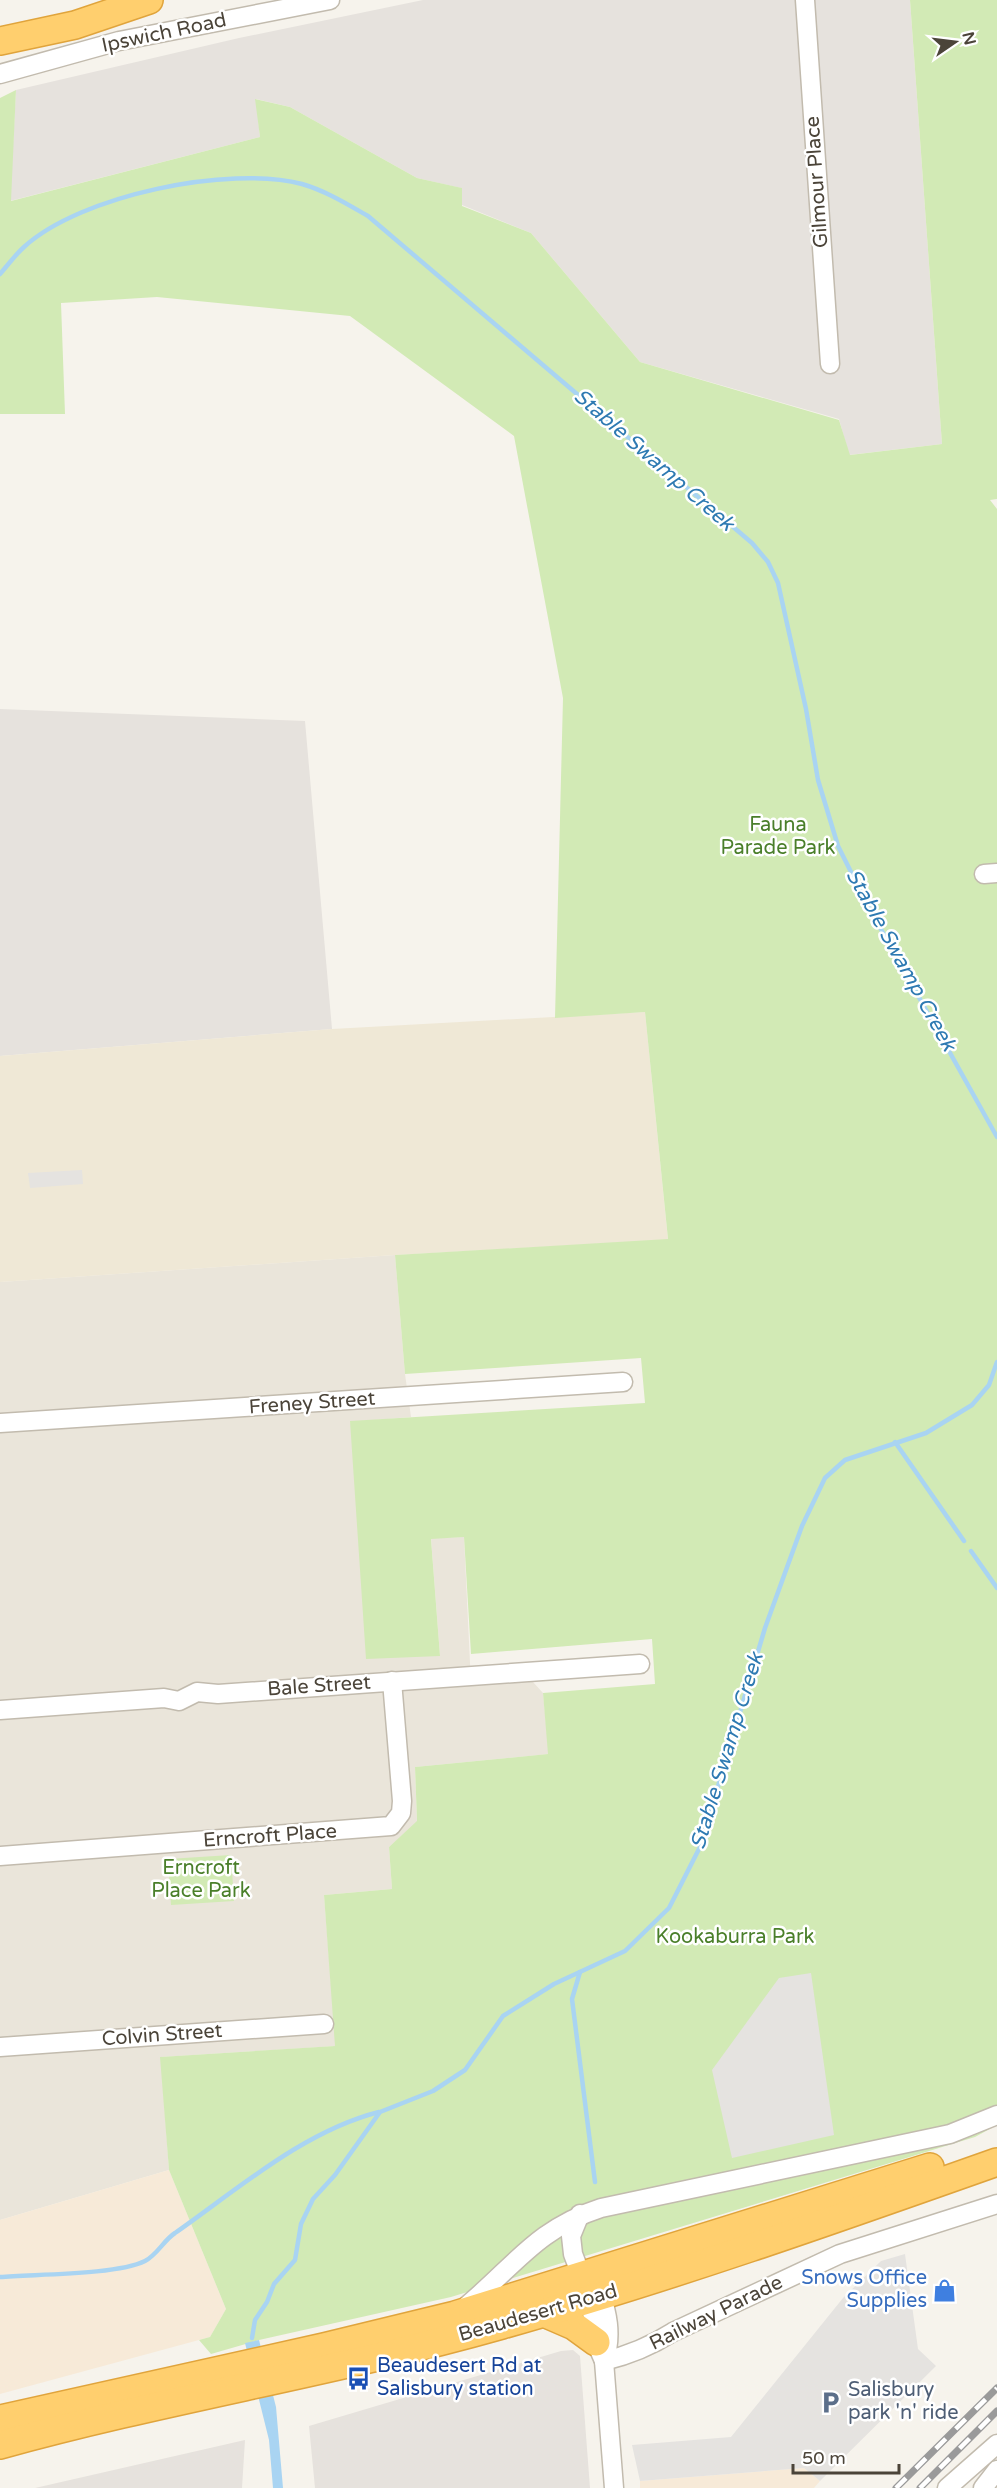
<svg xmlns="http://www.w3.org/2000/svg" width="997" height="2488" viewBox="0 0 997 2488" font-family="'Varela Round',sans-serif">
<rect width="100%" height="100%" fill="#f6f3ec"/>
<path fill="#eae5da" d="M395,1255L405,1374L411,1417L350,1422L440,1656L431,1538L464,1537L471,1684L533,1682L543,1693L549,1754L415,1767L417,1822L389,1847L392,1889L324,1895L336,2046L161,2057L169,2170L0,2220V1282Z"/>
<g fill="#f7ead8">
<path d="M169,2170L226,2309L210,2337L0,2394V2220Z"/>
<path d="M804,2468L820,2481L814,2488H640V2481Z"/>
</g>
<g fill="#e6e2dd">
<path d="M423,0H910L942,444L849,455L839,419L640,362L531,233L462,205L461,188L417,178L290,107L256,99L260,137L10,201L16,90L239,38Z"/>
<path d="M0,709L305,721L332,1029L0,1056Z"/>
<path d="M573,2350L580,2356L590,2488H315L309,2426L561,2351Z"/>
<path d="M245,2440L242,2488H35Z"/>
</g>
<path fill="#efe8d6" d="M645,1012L668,1240L395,1255L0,1282V1056L332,1029Z"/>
<g fill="#d2eab5">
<path d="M910,0H997V499L990,500L997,509V2125L975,2137L451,2297L259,2340L211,2354L199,2340L210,2337L226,2309L169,2170L160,2057L335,2046L324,1895L392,1889L389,1847L417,1821L415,1767L548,1754L543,1693L655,1684L652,1639L471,1654L464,1537L431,1539L440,1656L366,1659L350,1421L645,1403L641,1358L405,1374L395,1255L668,1239L645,1012L555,1018L563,698L514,436L350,316L157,297L61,303L65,414H0V98L16,90L11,201L260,137L255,99L290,107L417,178L462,188V206L531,233L640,362L839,420L850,455L942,444Z"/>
<path d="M231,1855L234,1901L171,1905L168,1859Z"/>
</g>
<g fill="#e5e3e0">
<path d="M82,1170L83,1184L30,1188L28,1173Z"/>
<path d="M811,1973L834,2135L732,2158L712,2070L779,1978Z"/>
<path d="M905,2254L918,2349L936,2366L820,2481L804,2468L640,2481L632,2445L731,2437L843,2298L881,2261Z"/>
</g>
<path fill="#a9d4f2" d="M259,2340L276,2407L283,2488H273L269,2440L245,2343Z"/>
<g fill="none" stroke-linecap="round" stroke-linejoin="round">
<g stroke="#a9d4f2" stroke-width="4.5">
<path d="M0,274C8,265 15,255 24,247C81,195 229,165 302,184C326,191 347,204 368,216L752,543L768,562L778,583L806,709L818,780L838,846L868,906L997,1137"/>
<path d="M895,1442L964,1541"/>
<path d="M971,1551L997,1588"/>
<path d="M580,1972L572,1999L595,2182"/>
<path d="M0,2277C35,2274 117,2275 145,2261C157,2255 164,2240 175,2233C238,2189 304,2131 379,2112"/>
<path d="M252,2338L255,2320L267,2302L274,2284L295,2260L301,2224L313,2199L335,2175L380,2112L433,2091L465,2070L503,2016L554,1984L625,1951L669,1908L700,1847L765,1628L802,1526L825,1478L845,1460L926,1433L972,1405L989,1385L997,1362"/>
</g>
<defs>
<g id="minor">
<path d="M805,0L830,364"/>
<path d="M0,74L119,41L330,0"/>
<path d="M984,874L997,873"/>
<path d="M0,1423L623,1382"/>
<path d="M0,1710L164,1698L179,1701L197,1692L218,1694L640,1664"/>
<path d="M0,1856L391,1826L401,1813L402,1801L392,1681"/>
<path d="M0,2047L324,2024"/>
<path d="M580,2214L571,2236L573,2254L590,2299L597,2345L604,2361L614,2488"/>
<path d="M599,2287C607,2312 613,2335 604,2361"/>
<path d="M464,2308C514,2267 536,2229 601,2208L950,2134L997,2115"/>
<path d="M604,2361C630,2355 651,2346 673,2332L840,2254L997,2204"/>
<path d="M947,2488L997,2444"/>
<path d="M983,2488L997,2470"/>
</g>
<g id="highway">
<path d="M0,41L75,25L149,0"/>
<path d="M544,2313L574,2326L596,2342"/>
<path d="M0,2419L324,2347L455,2315L930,2167"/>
<path d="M0,2445C166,2399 336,2372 502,2325C669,2278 833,2220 997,2162"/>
</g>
</defs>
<use href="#minor" stroke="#c2bbae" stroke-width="21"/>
<use href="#highway" stroke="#e0a43c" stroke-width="30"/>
<use href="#minor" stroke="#fff" stroke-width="18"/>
<use href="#highway" stroke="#ffcf6e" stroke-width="27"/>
<defs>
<g id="rail">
<path d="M896,2488L997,2388"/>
<path d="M920,2488L997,2411"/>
</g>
</defs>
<use href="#rail" stroke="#9a9a9a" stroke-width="7"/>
<use href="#rail" stroke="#fff" stroke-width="4.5" stroke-dasharray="14" stroke-linecap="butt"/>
</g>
<defs>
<symbol id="shop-bare" viewBox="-9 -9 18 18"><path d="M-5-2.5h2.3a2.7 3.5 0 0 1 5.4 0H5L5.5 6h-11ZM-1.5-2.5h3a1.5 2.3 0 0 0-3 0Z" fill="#3f7fe0" stroke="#fff" stroke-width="2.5" paint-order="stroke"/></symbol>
<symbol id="bus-bare" viewBox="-9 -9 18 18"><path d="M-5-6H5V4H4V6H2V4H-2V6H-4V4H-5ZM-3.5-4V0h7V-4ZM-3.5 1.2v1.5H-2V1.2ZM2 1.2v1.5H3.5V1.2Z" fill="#1a4fb4" stroke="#fff" stroke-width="2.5" paint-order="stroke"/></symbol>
<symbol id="parking-bare" viewBox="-9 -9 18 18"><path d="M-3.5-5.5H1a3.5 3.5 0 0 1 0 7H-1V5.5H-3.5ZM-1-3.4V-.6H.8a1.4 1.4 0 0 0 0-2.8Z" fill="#5c6f8a" stroke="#fff" stroke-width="2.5" paint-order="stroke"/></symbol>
</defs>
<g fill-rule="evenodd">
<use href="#shop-bare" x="928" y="2274" width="33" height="33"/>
<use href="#bus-bare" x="342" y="2362" width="33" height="33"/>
<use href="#parking-bare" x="814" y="2386" width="33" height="33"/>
</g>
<g text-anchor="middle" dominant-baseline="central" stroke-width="5" stroke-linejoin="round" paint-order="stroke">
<g font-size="20" fill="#4b4439" stroke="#fff">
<text transform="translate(164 33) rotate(-12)">Ipswich Road</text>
<text transform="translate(817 182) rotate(-94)">Gilmour Place</text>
<text transform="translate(312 1403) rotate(-4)">Freney Street</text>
<text transform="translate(319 1686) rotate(-4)">Bale Street</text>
<text transform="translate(270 1836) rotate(-4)">Erncroft Place</text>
<text transform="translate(162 2035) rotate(-4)">Colvin Street</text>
<text transform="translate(538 2313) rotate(-16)">Beaudesert Road</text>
<text transform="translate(716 2313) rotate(-26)">Railway Parade</text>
</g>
<g font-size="20" fill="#4a7f2a" stroke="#fff">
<text x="778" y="825">Fauna<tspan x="778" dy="23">Parade Park</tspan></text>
<text x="201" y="1868">Erncroft<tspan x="201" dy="23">Place Park</tspan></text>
<text x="735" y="1937">Kookaburra Park</text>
</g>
<g font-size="20" fill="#366cbe" stroke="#fff" text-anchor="end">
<text x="927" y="2278">Snows Office<tspan x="927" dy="23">Supplies</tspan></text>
</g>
<g font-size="20" fill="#164399" stroke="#fff" text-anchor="start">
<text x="377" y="2366">Beaudesert Rd at<tspan x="377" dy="23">Salisbury station</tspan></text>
</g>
<g font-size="20" fill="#4e5e75" stroke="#fff" text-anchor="start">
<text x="848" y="2390">Salisbury<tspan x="848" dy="23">park 'n' ride</tspan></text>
</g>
<g font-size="21" font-style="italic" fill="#2e7ab2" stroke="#fff">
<text transform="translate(654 460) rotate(41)">Stable Swamp Creek</text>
<text transform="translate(901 960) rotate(61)">Stable Swamp Creek</text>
<text transform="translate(727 1751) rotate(-73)">Stable Swamp Creek</text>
</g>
</g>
<g transform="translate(955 42) rotate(76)" stroke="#ffffff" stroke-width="4.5" paint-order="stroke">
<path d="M0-4.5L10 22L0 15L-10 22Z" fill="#4b4439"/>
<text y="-9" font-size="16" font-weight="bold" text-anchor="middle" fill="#4b4439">N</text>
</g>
<path d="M793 2464v9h106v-9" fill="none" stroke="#4b4439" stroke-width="3"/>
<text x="802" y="2464" font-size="18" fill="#4b4439" stroke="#ffffff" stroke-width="4.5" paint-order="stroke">50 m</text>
</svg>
